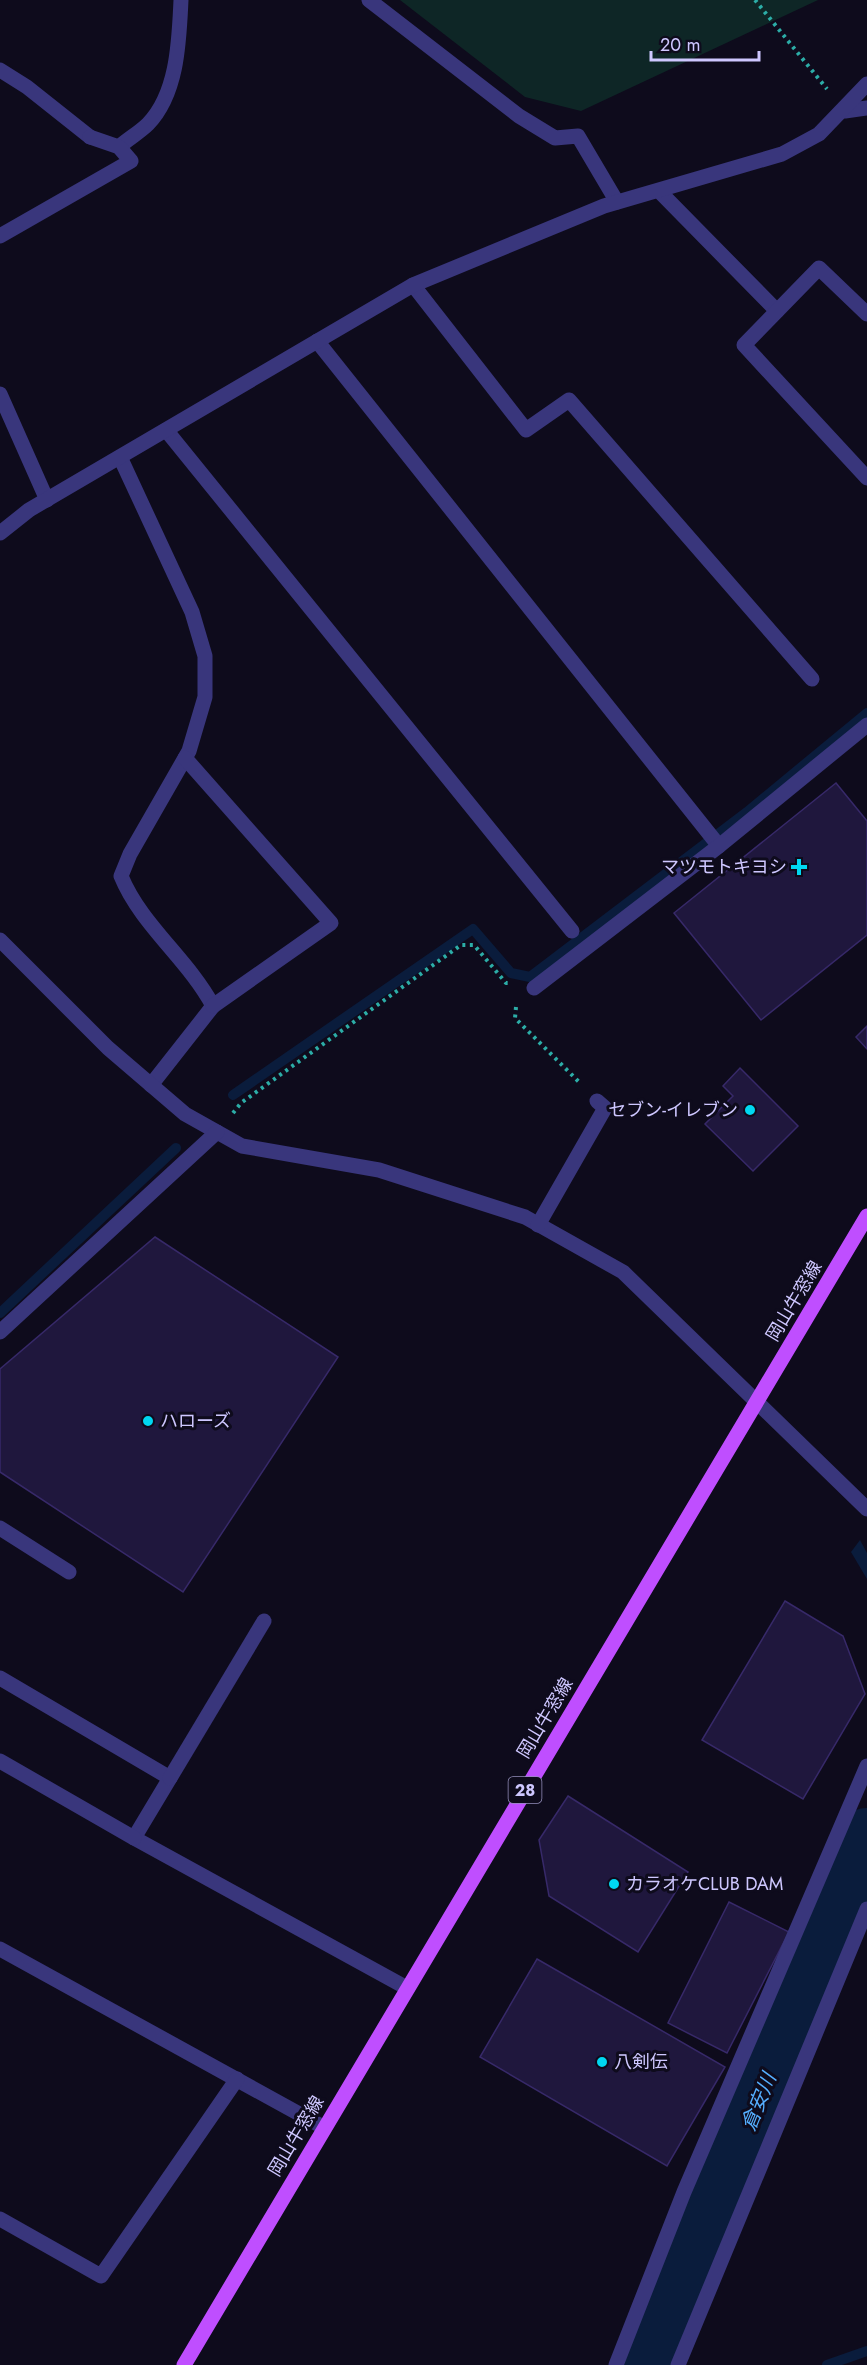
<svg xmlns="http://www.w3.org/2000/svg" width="867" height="2365" viewBox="0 0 867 2365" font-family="Jost,'Noto Sans JP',sans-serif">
<rect width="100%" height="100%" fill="#0e0b1c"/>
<path fill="#0e2626" d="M400,0H818L581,111L525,97Z"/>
<path fill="#0a1c3c" d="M860,1540L867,1553V1579L851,1552Z"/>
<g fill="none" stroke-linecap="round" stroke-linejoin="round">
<g stroke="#0a1c3c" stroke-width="10">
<path d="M233,1095L473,929L511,973L530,977L747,812L867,713"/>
<path d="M0,1313L176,1148"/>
<path d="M827,2365L867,2351"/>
</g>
<path stroke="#0a1c3c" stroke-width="64" d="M651,2365L867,1840"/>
</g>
<g fill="#1f173d" stroke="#372969" stroke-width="1.5">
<path d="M836,783L867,821V935L761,1020L674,913Z"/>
<path d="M867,1026V1049L856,1037Z"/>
<path d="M740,1068L798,1126L753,1171L705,1124L733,1096L723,1086Z"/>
<path d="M155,1237L338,1357L183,1592L0,1472V1369Z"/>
<path d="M785,1601L843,1636L865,1694L803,1799L702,1740Z"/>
<path d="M568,1796L688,1872L638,1952L549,1896L539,1840Z"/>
<path d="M729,1902L789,1932L727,2053L668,2023Z"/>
<path d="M537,1959L725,2067L667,2166L480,2057Z"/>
</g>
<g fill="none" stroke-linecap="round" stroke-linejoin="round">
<g stroke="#2cada7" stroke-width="4" stroke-dasharray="3 4.5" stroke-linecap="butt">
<path d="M755,0L827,89"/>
<path d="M516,1007L515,1018L580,1083"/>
<path d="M233,1113L241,1103L461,945H474L506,983H509"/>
</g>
<path stroke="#39367c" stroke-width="15" d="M0,70L27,87L90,137"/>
<g stroke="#39367c" stroke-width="15">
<path d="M369,0L519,116L555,138L578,136L617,202"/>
<path d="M845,111L867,108"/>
<path d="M119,147C128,139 140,132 148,124C178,93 179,40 181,0"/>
<path d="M659,191L777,311"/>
<path d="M0,236L131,161L119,147L90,137"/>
<path d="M413,285L526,430L569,400L812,679"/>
<path d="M867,314L819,268L744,345L867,478"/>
<path d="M317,341L719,846"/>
<path d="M0,394L47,500"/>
<path d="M166,430L572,931"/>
<path d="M120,457L192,612L205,656V697L189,751L130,854L121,876C141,925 188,959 213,1006L151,1085"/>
<path d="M0,533L29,510L413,285L604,206L782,154L819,134L867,84"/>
<path d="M185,758L331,923L213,1006"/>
<path d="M0,940L108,1048L185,1114L242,1146L379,1170L525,1217L623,1272L867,1509"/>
<path d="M534,988L719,846L867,725"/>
<path d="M538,1225L605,1108L597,1101"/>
<path d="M0,1332L217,1132"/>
<path d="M0,1528L69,1572"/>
<path d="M0,1678L170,1778L134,1838L407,1988"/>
<path d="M0,1761L134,1838"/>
<path d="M170,1778L264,1621"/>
<path d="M0,1949L323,2127"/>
<path d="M0,2219L101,2276L237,2079"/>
<path d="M616,2365L684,2192L867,1766"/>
<path d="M678,2365L867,1909"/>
</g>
<path stroke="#bf4eff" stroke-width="15" d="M184,2365L867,1216"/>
</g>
<g fill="#00d7f1" stroke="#0e0b1c" stroke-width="2">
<path d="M796 858h6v6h6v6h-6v6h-6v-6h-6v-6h6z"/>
<circle cx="750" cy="1110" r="6"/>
<circle cx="148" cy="1421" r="6"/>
<circle cx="614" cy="1884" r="6"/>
<circle cx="602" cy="2062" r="6"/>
</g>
<g text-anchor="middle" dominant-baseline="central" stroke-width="6" stroke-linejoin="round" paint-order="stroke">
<rect fill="#0e0b1c" stroke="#948fbb" stroke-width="1.5" x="508.5" y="1777" width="33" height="26" rx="4.5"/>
<g font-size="16" font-weight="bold" fill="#cec7ff">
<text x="525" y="1790">28</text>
</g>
<g font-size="18" fill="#cec7ff" stroke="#0e0b1c" text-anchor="start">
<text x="787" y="867" text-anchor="end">マツモトキヨシ</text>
<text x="738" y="1110" text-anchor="end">セブン-イレブン</text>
<text x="160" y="1421">ハローズ</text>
<text x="626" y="1884">カラオケCLUB DAM</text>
<text x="614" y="2062">八剣伝</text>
</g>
<g font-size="18" fill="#cec7ff" stroke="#0e0b1c">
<text transform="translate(794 1301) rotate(-59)">岡山牛窓線</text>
<text transform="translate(545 1718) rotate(-59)">岡山牛窓線</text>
<text transform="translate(296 2136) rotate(-59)">岡山牛窓線</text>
</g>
<g font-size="20" font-style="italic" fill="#55aeff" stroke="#0e0b1c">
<text transform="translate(759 2102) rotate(-68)">倉安川</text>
</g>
</g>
<path d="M651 51v9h108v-9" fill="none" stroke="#cec7ff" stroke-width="3"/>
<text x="660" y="51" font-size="18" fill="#cec7ff" stroke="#0e0b1c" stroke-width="4.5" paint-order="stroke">20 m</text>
</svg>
